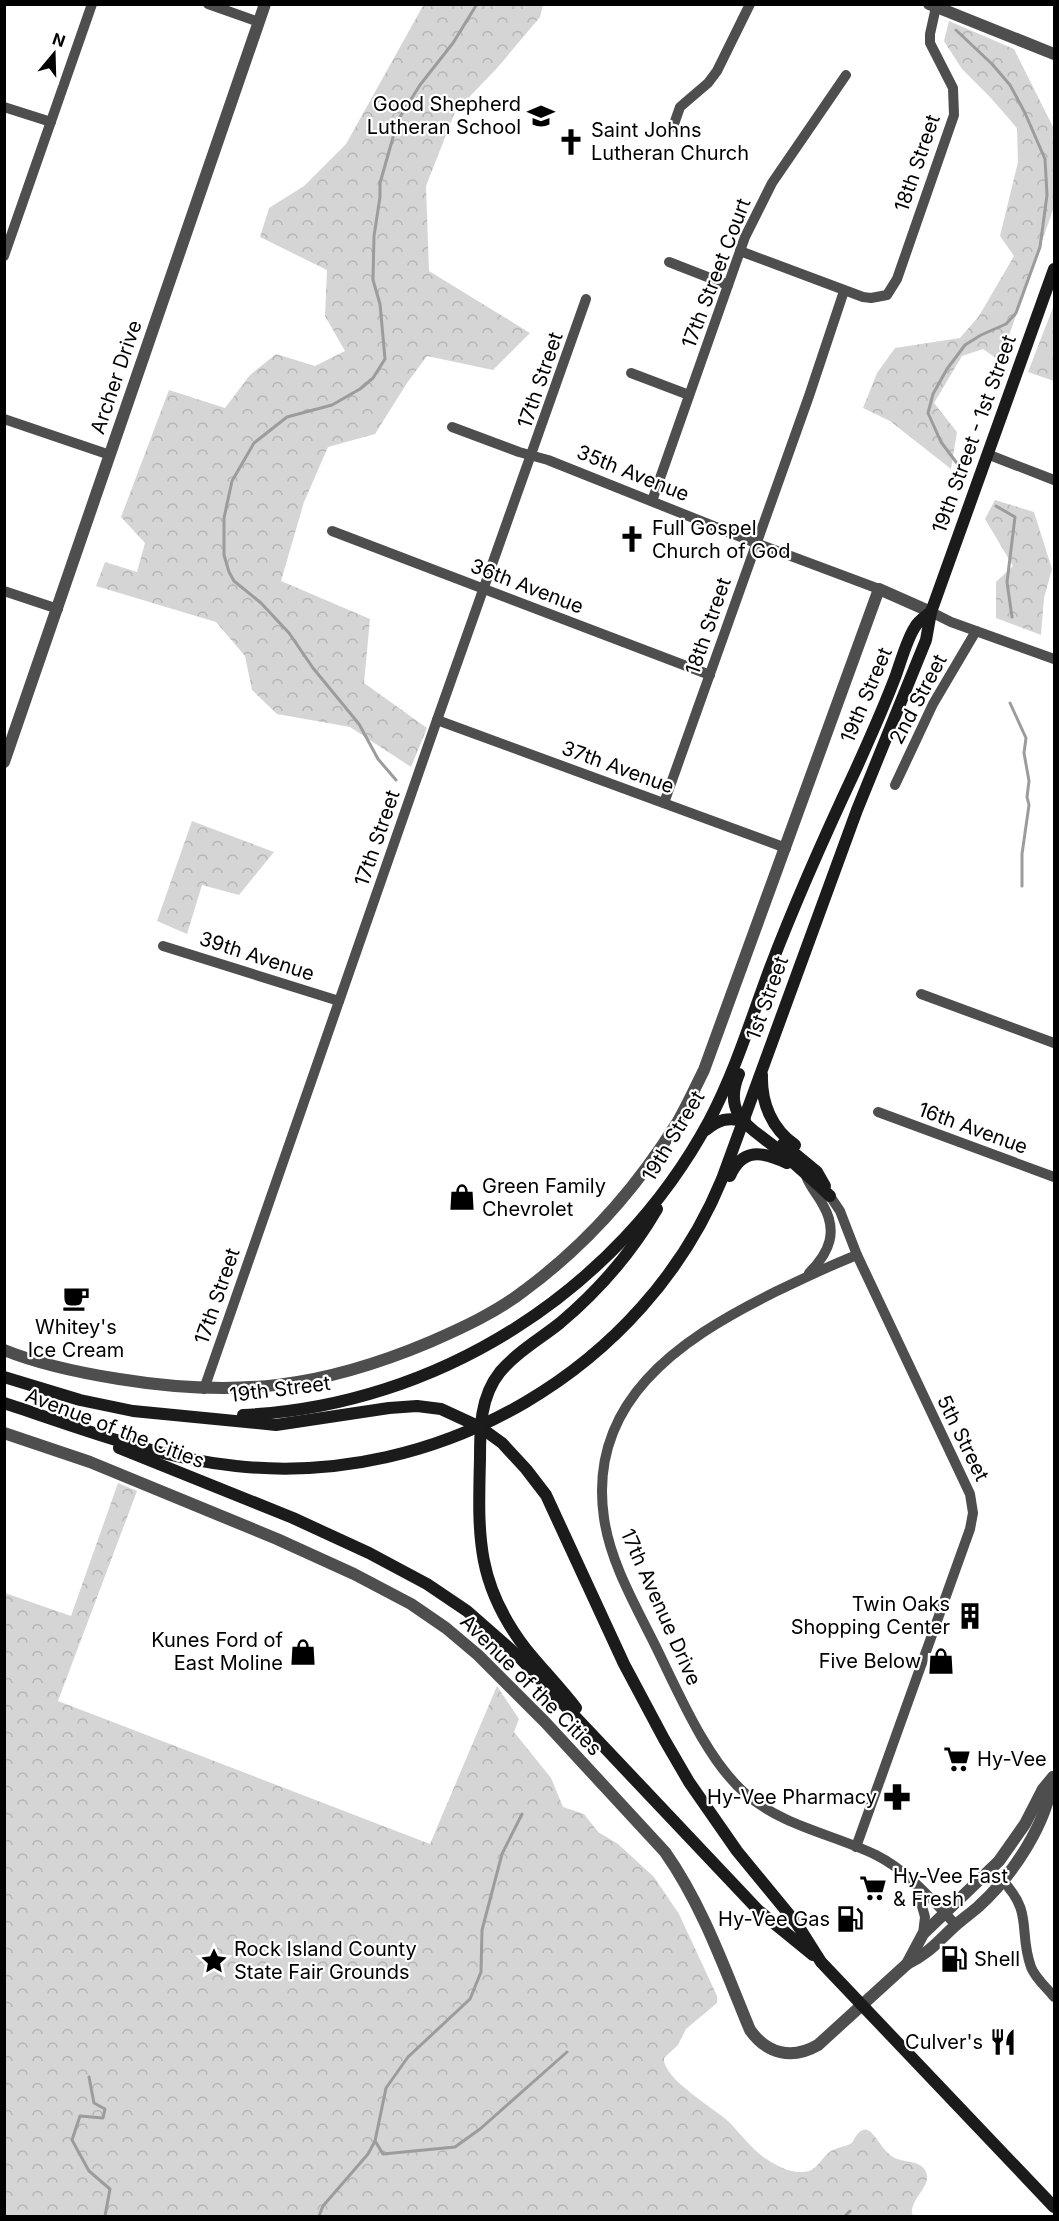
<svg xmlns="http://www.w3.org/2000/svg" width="1059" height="2221" viewBox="0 0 1059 2221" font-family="Inter,sans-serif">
<defs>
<pattern id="forest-crowns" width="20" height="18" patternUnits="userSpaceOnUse" patternTransform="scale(1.5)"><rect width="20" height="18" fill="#d5d5d5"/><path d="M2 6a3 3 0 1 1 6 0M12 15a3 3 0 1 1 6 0" fill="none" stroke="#b5b5b5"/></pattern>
</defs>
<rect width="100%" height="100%" fill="#fff"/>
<g fill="url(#forest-crowns)">
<path d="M424,4L543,5L540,17L498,67L455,112L426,186L429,271L530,333L493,370L427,356L407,383L375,434L328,447L304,502L281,581L370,619L364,683L427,728L411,767L350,727L277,714L252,690L245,656L216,622L96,586L105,562L137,572L145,543L121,517L169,390L225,408L250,375L276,354L315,366L345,351L325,316L327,270L260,237L269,208L304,186L346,144Z"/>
<path d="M949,21L1014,49L1054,129V207L1000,361L983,349L962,356L934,403L957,432L951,469L890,421L863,408L877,373L895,348L960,338L979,316L1014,256L1000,236L1018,162L1017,128L990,97L962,69L944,41Z"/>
<path d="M1054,305V381L1028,372Z"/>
<path d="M995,500L1034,512L1052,569L1044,598L1041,635L996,618V582L1013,566L985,519Z"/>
<path d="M192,821L274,852L239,895L202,885L187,934L157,921Z"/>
<path d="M118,1483L137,1491L58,1701L430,1844L497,1686L519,1719L514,1732L551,1778L563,1807L584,1814L598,1832L618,1844L654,1877L679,1914L717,1996V2003L686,2029L678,2045L664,2058C662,2078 714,2108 728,2121C740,2133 754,2152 768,2160C777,2166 791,2173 802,2172C818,2172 820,2158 831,2151C838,2147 845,2147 852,2143C869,2110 876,2147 893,2157C903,2163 922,2160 926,2172C932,2186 910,2199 912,2214L915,2216H5V1593L71,1616Z"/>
</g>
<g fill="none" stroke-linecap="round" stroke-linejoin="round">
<g stroke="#9c9c9c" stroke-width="3">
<path d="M956,30L992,64L1010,85L1025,113L1045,159L1047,195L1040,247L1016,313L1006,324L981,335L965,345L947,369L933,394L928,413L941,442L962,470"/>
<path d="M996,506L1015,517L1007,582L1012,617"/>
<path d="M1010,703L1026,738L1024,753L1029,781L1027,797L1029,805L1022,854V886"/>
<path d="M396,780L378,759L359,724L313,668L289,633L261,603L234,581L229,572L224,555V518L232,481L254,443L287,417L332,405L360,389L373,378L385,359L380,304L373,280L374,236L380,197V183L398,120L420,85L453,43L477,4"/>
<path d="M89,2077L94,2103L105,2109L103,2118L80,2116L72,2140L89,2171L110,2189L105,2216"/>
<path d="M375,2141L383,2154L455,2147L480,2129L567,2052"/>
<path d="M319,2216L323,2206L368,2154L375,2141L386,2088L408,2057L470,1999L481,1972L482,1930L502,1854L522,1814"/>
<path d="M845,2216L850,2211"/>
</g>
<g stroke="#4e4e4e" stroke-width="10">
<path d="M208,4L259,22"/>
<path d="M4,107L51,122"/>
<path d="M673,127L680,107L708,83L717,71L750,4"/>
<path d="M740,251L863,297L871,298L887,295L897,279L954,115L953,88L930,43V34L936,7"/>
<path d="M4,256L92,4"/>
<path d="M669,262L728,285"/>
<path d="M631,373L689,395"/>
<path d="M4,419L110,455"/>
<path d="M452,427L519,452L548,460L756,543L879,589"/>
<path d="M987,454L1054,480"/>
<path d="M652,501L745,237L772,183L846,75"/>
<path d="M332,531L710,675"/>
<path d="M4,591L58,609"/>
<path d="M931,612L951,622L1054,659"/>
<path d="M437,720L786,848"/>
<path d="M895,785L933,704L976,631"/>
<path d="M664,803L809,396L844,291"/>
<path d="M163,946L339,1001"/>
<path d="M921,994L1054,1043"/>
<path d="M878,1112L1054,1177"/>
<path d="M806,1176C810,1187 818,1195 823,1205C838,1231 830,1252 809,1273"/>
<path d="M830,1196L840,1211L857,1255L970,1494L973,1513L970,1529L856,1847"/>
<path d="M857,1255C826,1267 798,1281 769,1295C679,1340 587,1402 604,1518C610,1561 634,1603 654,1643C677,1689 706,1760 746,1794C784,1827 833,1834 876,1855C908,1871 932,1900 956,1925"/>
<path d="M204,1389L437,720L586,299"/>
<path d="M1002,1880C1034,1913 1018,1931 1031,1967C1035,1978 1047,1988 1054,1997"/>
<path d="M917,1888L925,1917L923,1934"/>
</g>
<g stroke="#4e4e4e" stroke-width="12">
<path d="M929,4L1054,54"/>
<path d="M4,762L265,4"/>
<path d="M4,1350C41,1365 81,1373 119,1379C236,1398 321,1388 430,1342C462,1328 497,1312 525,1290C586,1245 637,1187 677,1123C687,1106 695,1088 704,1070L879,589L931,612"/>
<path d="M4,1433L90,1462L277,1539L354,1574L411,1604L446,1628L478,1655L545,1722L665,1852C703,1906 725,1970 750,2030C767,2054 792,2060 818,2045L907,1964L923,1934L999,1861L1025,1824L1043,1789L1053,1777"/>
<path d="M907,1964C931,1952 938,1941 957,1924C964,1918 971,1913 978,1907C1013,1875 1047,1824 1053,1777"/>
</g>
<g stroke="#1b1b1b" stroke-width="12">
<path d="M739,1074C721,1117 753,1128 781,1152C797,1166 814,1181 830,1196"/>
<path d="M762,1075C761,1103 772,1129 795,1145"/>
<path d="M706,1130C719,1119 728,1117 745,1121"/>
<path d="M783,1144L817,1172L825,1186"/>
<path d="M730,1176C742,1148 762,1151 787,1163"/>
<path d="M4,1377L80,1400L133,1411L276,1425L389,1408L417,1406L441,1409L480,1427L502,1443L526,1469L546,1495L624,1664L664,1739L689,1782L737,1851L797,1924L821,1962L1054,2207"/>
<path d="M4,1403C80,1428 156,1458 236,1466C439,1488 644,1369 722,1179L857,810L926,640L931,612L1054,269"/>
<path d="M243,1415C437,1406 617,1292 709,1121C735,1072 751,1019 770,968C796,900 825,835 856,769C870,738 884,707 896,675C901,661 907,639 915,627C918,621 926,616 931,612"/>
<path d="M119,1448L293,1518L369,1553L427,1584L467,1611L517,1655L759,1911L813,1955"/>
<path d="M576,1708C560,1687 542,1669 526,1649C476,1584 478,1536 480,1459C480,1428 480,1397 500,1372C517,1352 540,1339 560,1323C598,1291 632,1252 657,1209"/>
</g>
</g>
<defs>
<symbol id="school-bare" viewBox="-9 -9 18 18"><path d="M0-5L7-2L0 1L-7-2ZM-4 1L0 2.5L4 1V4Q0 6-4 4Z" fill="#000" stroke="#fff" stroke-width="2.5" paint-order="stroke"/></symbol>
<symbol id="church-bare" viewBox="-9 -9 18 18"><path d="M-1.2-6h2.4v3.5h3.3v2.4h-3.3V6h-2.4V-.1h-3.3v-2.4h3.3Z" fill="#000" stroke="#fff" stroke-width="2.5" paint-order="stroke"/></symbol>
<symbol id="shop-bare" viewBox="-9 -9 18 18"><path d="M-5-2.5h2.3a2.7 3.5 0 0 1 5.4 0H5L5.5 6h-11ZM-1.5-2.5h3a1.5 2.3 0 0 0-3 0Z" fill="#000" stroke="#fff" stroke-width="2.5" paint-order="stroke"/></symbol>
<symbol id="cafe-bare" viewBox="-9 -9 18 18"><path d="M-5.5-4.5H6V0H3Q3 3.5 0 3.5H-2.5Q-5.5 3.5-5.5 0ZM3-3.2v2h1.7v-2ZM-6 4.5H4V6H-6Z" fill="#000" stroke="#fff" stroke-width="2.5" paint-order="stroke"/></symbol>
<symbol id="building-bare" viewBox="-9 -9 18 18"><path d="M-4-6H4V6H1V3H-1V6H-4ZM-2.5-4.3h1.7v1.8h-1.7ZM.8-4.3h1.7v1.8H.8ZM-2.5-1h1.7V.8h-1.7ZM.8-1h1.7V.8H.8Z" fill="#000" stroke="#fff" stroke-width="2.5" paint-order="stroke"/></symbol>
<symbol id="supermarket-bare" viewBox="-9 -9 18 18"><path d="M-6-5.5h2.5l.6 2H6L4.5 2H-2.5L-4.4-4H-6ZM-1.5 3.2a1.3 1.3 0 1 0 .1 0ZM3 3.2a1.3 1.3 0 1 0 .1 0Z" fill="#000" stroke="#fff" stroke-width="2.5" paint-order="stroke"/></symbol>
<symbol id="pharmacy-bare" viewBox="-9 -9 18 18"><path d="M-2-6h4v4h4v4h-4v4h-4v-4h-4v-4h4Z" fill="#000" stroke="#fff" stroke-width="2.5" paint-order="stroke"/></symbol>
<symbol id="fuel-bare" viewBox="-9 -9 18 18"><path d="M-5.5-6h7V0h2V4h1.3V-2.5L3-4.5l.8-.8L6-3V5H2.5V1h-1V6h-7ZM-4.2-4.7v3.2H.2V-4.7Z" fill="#000" stroke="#fff" stroke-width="2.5" paint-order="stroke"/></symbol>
<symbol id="sight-bare" viewBox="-9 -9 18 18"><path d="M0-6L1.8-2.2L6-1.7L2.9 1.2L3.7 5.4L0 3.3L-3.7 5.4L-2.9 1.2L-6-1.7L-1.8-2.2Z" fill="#000" stroke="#fff" stroke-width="2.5" paint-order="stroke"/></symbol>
<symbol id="restaurant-bare" viewBox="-9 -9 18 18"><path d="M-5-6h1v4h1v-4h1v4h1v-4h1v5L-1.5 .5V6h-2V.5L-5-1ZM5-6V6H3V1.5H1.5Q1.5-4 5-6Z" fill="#000" stroke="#fff" stroke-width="2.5" paint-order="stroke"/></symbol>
</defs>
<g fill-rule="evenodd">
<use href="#school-bare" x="522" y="97" width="38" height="38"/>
<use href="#church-bare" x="552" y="123" width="38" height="38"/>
<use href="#church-bare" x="613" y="520" width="38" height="38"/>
<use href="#shop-bare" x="443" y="1178" width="38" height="38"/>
<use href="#cafe-bare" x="57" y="1279" width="38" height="38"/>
<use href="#building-bare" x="951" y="1597" width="38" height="38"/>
<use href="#shop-bare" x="284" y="1633" width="38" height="38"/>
<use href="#shop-bare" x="922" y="1642" width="38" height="38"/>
<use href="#supermarket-bare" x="938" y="1740" width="38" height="38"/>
<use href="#pharmacy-bare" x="878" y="1778" width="38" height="38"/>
<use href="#supermarket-bare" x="854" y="1869" width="38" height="38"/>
<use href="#fuel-bare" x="831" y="1900" width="38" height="38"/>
<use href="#fuel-bare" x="935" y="1940" width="38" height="38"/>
<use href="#sight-bare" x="195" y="1942" width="38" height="38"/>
<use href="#restaurant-bare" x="984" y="2023" width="38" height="38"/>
</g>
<g text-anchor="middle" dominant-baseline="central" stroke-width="4.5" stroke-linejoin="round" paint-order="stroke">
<g font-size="20" fill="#000" stroke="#fff" text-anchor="end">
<text x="521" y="104">Good Shepherd<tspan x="521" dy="23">Lutheran School</tspan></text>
<text x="591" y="130" text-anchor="start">Saint Johns<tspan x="591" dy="23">Lutheran Church</tspan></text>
<text x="652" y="528" text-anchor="start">Full Gospel<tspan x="652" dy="23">Church of God</tspan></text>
<text x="482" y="1186" text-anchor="start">Green Family<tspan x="482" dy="23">Chevrolet</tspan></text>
<text x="76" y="1327" text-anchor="middle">Whitey's<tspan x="76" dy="23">Ice Cream</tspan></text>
<text x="950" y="1604">Twin Oaks<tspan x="950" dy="23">Shopping Center</tspan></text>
<text x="283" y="1640">Kunes Ford of<tspan x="283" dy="23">East Moline</tspan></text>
<text x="921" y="1661">Five Below</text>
<text x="977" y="1759" text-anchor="start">Hy-Vee</text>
<text x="877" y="1797">Hy-Vee Pharmacy</text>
<text x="893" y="1876" text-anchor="start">Hy-Vee Fast<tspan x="893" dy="23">&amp; Fresh</tspan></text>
<text x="830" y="1919">Hy-Vee Gas</text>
<text x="234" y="1949" text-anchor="start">Rock Island County<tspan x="234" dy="23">State Fair Grounds</tspan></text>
<text x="974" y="1959" text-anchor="start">Shell</text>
<text x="983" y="2042">Culver's</text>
</g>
<g font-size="20" fill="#000" stroke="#fff">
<text transform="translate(917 163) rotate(-71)">18th Street</text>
<text transform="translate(716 273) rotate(-69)">17th Street Court</text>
<text transform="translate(116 377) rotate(-71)">Archer Drive</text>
<text transform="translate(540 380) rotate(-71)">17th Street</text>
<text transform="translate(974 434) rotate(-70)">19th Street - 1st Street</text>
<text transform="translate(633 473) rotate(22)">35th Avenue</text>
<text transform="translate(527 586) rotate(21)">36th Avenue</text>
<text transform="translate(708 626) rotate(-71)">18th Street</text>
<text transform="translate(866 695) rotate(-67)">19th Street</text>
<text transform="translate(918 699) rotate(-62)">2nd Street</text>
<text transform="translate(618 767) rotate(20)">37th Avenue</text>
<text transform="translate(377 838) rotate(-71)">17th Street</text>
<text transform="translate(257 956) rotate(18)">39th Avenue</text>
<text transform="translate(767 998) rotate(-70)">1st Street</text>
<text transform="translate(973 1128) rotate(20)">16th Avenue</text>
<text transform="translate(673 1136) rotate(-59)">19th Street</text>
<text transform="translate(217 1296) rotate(-71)">17th Street</text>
<text transform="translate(280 1389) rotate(-7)">19th Street</text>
<text transform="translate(115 1428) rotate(21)">Avenue of the Cities</text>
<text transform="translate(963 1438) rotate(64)">5th Street</text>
<text transform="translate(661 1607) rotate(66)">17th Avenue Drive</text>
<text transform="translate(531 1685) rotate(45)">Avenue of the Cities</text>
</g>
</g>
<rect width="1059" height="2221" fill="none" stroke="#000000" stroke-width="12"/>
<g transform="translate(54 54) rotate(19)" stroke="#ffffff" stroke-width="4.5" paint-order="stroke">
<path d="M0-4.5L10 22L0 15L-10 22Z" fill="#000000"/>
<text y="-9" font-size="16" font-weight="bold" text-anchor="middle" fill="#000000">N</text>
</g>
</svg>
